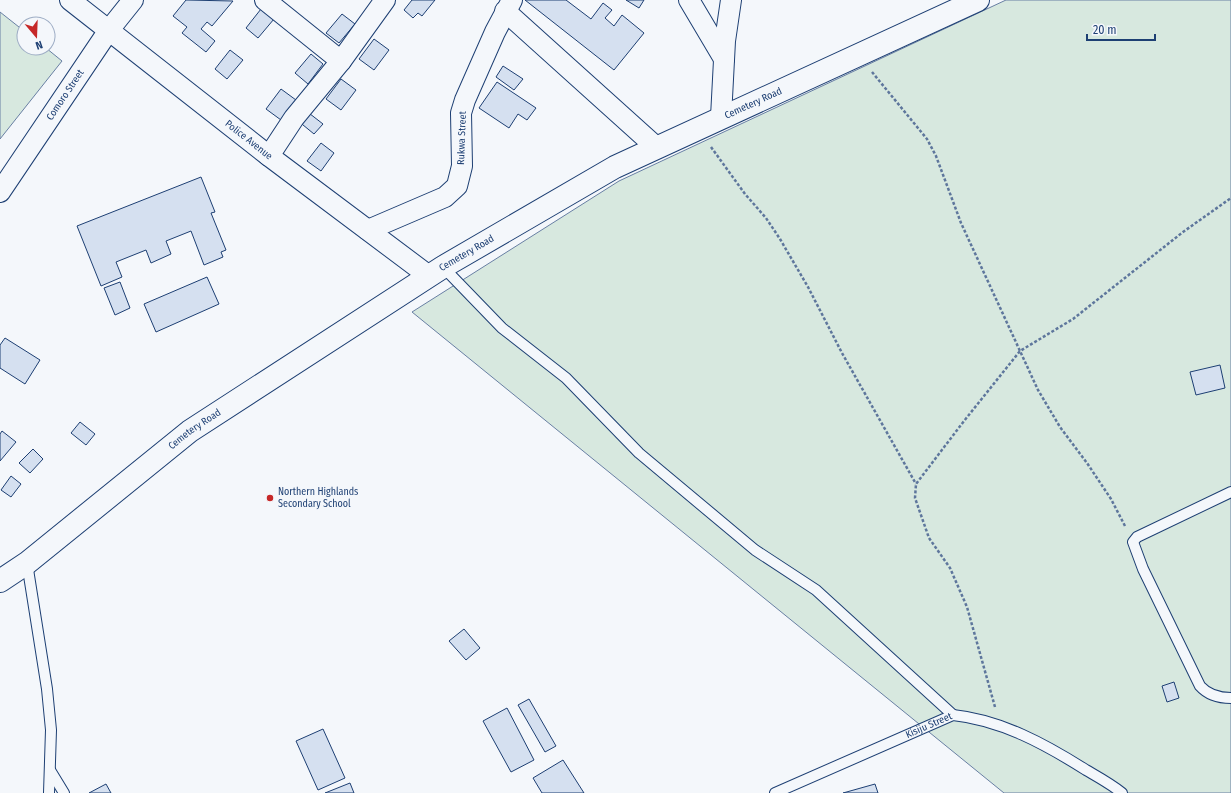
<svg xmlns="http://www.w3.org/2000/svg" width="1231" height="793" viewBox="0 0 1231 793" font-family="'Fira Sans Condensed',sans-serif">
<rect width="100%" height="100%" fill="#f4f7fb"/>
<g fill="#d7e8df" stroke="#687fa3">
<path d="M1006,0H1231V793H1004L412,312L619,181Z"/>
<path d="M0,12L24,31V48H46L62,61L0,139Z"/>
</g>
<g fill="#d5e0f0" stroke="#1d3f73">
<path d="M186,0L233,1L212,26L207,22L201,29L215,41L206,52L182,33L187,27L173,16Z"/>
<path d="M412,0H435L422,16L418,13L413,18L404,10Z"/>
<path d="M525,0H566L591,19L603,3L612,10L605,18L614,26L622,15L644,33L614,70Z"/>
<path d="M626,0H644L639,8Z"/>
<path d="M261,9L274,19L258,38L246,28Z"/>
<path d="M342,14L355,24L339,43L326,33Z"/>
<path d="M374,39L389,50L374,70L359,59Z"/>
<path d="M230,50L243,60L227,79L215,69Z"/>
<path d="M311,54L323,64L308,84L295,73Z"/>
<path d="M503,66L523,79L514,90L496,77Z"/>
<path d="M341,79L356,90L341,110L326,99Z"/>
<path d="M497,82L536,108L527,120L518,114L509,128L479,108Z"/>
<path d="M281,89L296,100L281,120L266,109Z"/>
<path d="M305,110L323,124L314,134L297,120Z"/>
<path d="M321,143L334,153L321,171L307,161Z"/>
<path d="M201,177L215,212L211,213L226,250L221,252L223,257L204,265L191,231L166,241L171,254L151,263L146,250L116,262L122,277L101,286L77,226Z"/>
<path d="M207,277L219,304L156,332L144,304Z"/>
<path d="M120,282L130,308L115,315L104,288Z"/>
<path d="M5,338L40,360L25,384L0,368V345Z"/>
<path d="M1220,365L1225,388L1196,395L1190,372Z"/>
<path d="M80,422L95,434L86,445L71,433Z"/>
<path d="M2,431L16,442L0,461V434Z"/>
<path d="M33,449L43,459L30,473L19,463Z"/>
<path d="M11,476L21,484L11,497L1,490Z"/>
<path d="M464,629L480,648L466,660L449,641Z"/>
<path d="M1174,682L1179,698L1167,702L1162,686Z"/>
<path d="M529,699L556,746L545,752L518,705Z"/>
<path d="M507,708L534,760L511,772L483,721Z"/>
<path d="M323,729L345,778L318,790L296,741Z"/>
<path d="M563,760L584,793H542L533,778Z"/>
<path d="M350,783L354,793H325Z"/>
<path d="M106,784L111,793H89Z"/>
<path d="M875,784L878,793H843Z"/>
</g>
<g fill="none" stroke-linecap="round" stroke-linejoin="round">
<defs>
<g id="service">
<path d="M443,267L502,328L566,378L639,453L755,550L816,590L953,715"/>
<path d="M1231,492L1137,537L1133,542L1143,569L1200,686C1208,695 1219,698 1231,698"/>
<path d="M27,563L47,689L51,730L49,793"/>
<path d="M50,770L64,793"/>
<path id="s1" d="M775,793L953,715C1001,720 1045,744 1086,770C1098,777 1111,784 1122,793"/>
</g>
<g id="minor">
<path id="s2" d="M70,0L269,156L429,276"/>
<path d="M265,0L341,61"/>
<path d="M689,0L724,59"/>
<path d="M505,11L656,147"/>
<path d="M721,117L725,41L731,0"/>
<path d="M269,156L294,118L341,61L385,0"/>
<path id="s3" d="M0,192L109,30L133,0"/>
<path d="M368,230L445,197L457,186L462,166L461,113L465,100L495,32L512,0"/>
</g>
<g id="secondary">
<path id="s4" d="M0,581L27,563L190,431L443,267L615,167L978,0"/>
</g>
</defs>
<use href="#service" stroke="#1d3f73" stroke-width="12"/>
<use href="#minor" stroke="#1d3f73" stroke-width="22"/>
<use href="#secondary" stroke="#1d3f73" stroke-width="24"/>
<g stroke="#5e769c" stroke-width="2.5" stroke-dasharray="3 2" stroke-linecap="butt">
<path d="M872,72L927,139L936,156L961,223L1038,390L1060,427L1087,463L1111,499L1125,526"/>
<path d="M711,147L745,194L766,218L780,239L808,287L842,353L916,484"/>
<path d="M995,707L967,607L950,568L929,538L915,498L916,484L964,421L1020,351L1073,319L1183,232L1231,198"/>
</g>
<use href="#service" stroke="#f4f7fb" stroke-width="10"/>
<use href="#minor" stroke="#f4f7fb" stroke-width="20"/>
<use href="#secondary" stroke="#f4f7fb" stroke-width="22"/>
</g>
<circle fill="#c62828" stroke="#f4f7fb" stroke-width="1.5" cx="270" cy="498" r="4"/>
<g text-anchor="middle" dominant-baseline="central" stroke-width="3" stroke-linejoin="round" paint-order="stroke">
<g font-size="10" fill="#1d3f73" stroke="#f4f7fb">
<text stroke="none"><textPath href="#s3" startOffset="117">Comoro Street</textPath></text>
<text stroke="none"><textPath href="#s4" startOffset="895">Cemetery Road</textPath></text>
<text transform="translate(462 138) rotate(-88)">Rukwa Street</text>
<text stroke="none"><textPath href="#s2" startOffset="227">Police Avenue</textPath></text>
<text stroke="none"><textPath href="#s4" startOffset="571">Cemetery Road</textPath></text>
<text stroke="none"><textPath href="#s4" startOffset="247">Cemetery Road</textPath></text>
<text stroke="none"><textPath href="#s1" startOffset="168">Kisiju Street</textPath></text>
</g>
<g font-size="10" fill="#1d3f73" stroke="#f4f7fb" text-anchor="start">
<text x="278" y="492">Northern Highlands<tspan x="278" dy="12">Secondary School</tspan></text>
</g>
</g>
<g transform="translate(36 36) rotate(161)"><circle r="19" fill="#f4f7fb" stroke="#9eadc5"/>
<path d="M0-3L7 15L0 10L-7 15Z" fill="#c62828"/>
<text y="-6" font-size="11" font-weight="bold" text-anchor="middle" fill="#1d3f73">N</text>
</g>
<path d="M1087 34v6h68v-6" fill="none" stroke="#1d3f73" stroke-width="2"/>
<text x="1093" y="34" font-size="12" fill="#1d3f73" stroke="#f4f7fb" stroke-width="3" paint-order="stroke">20 m</text>
</svg>
